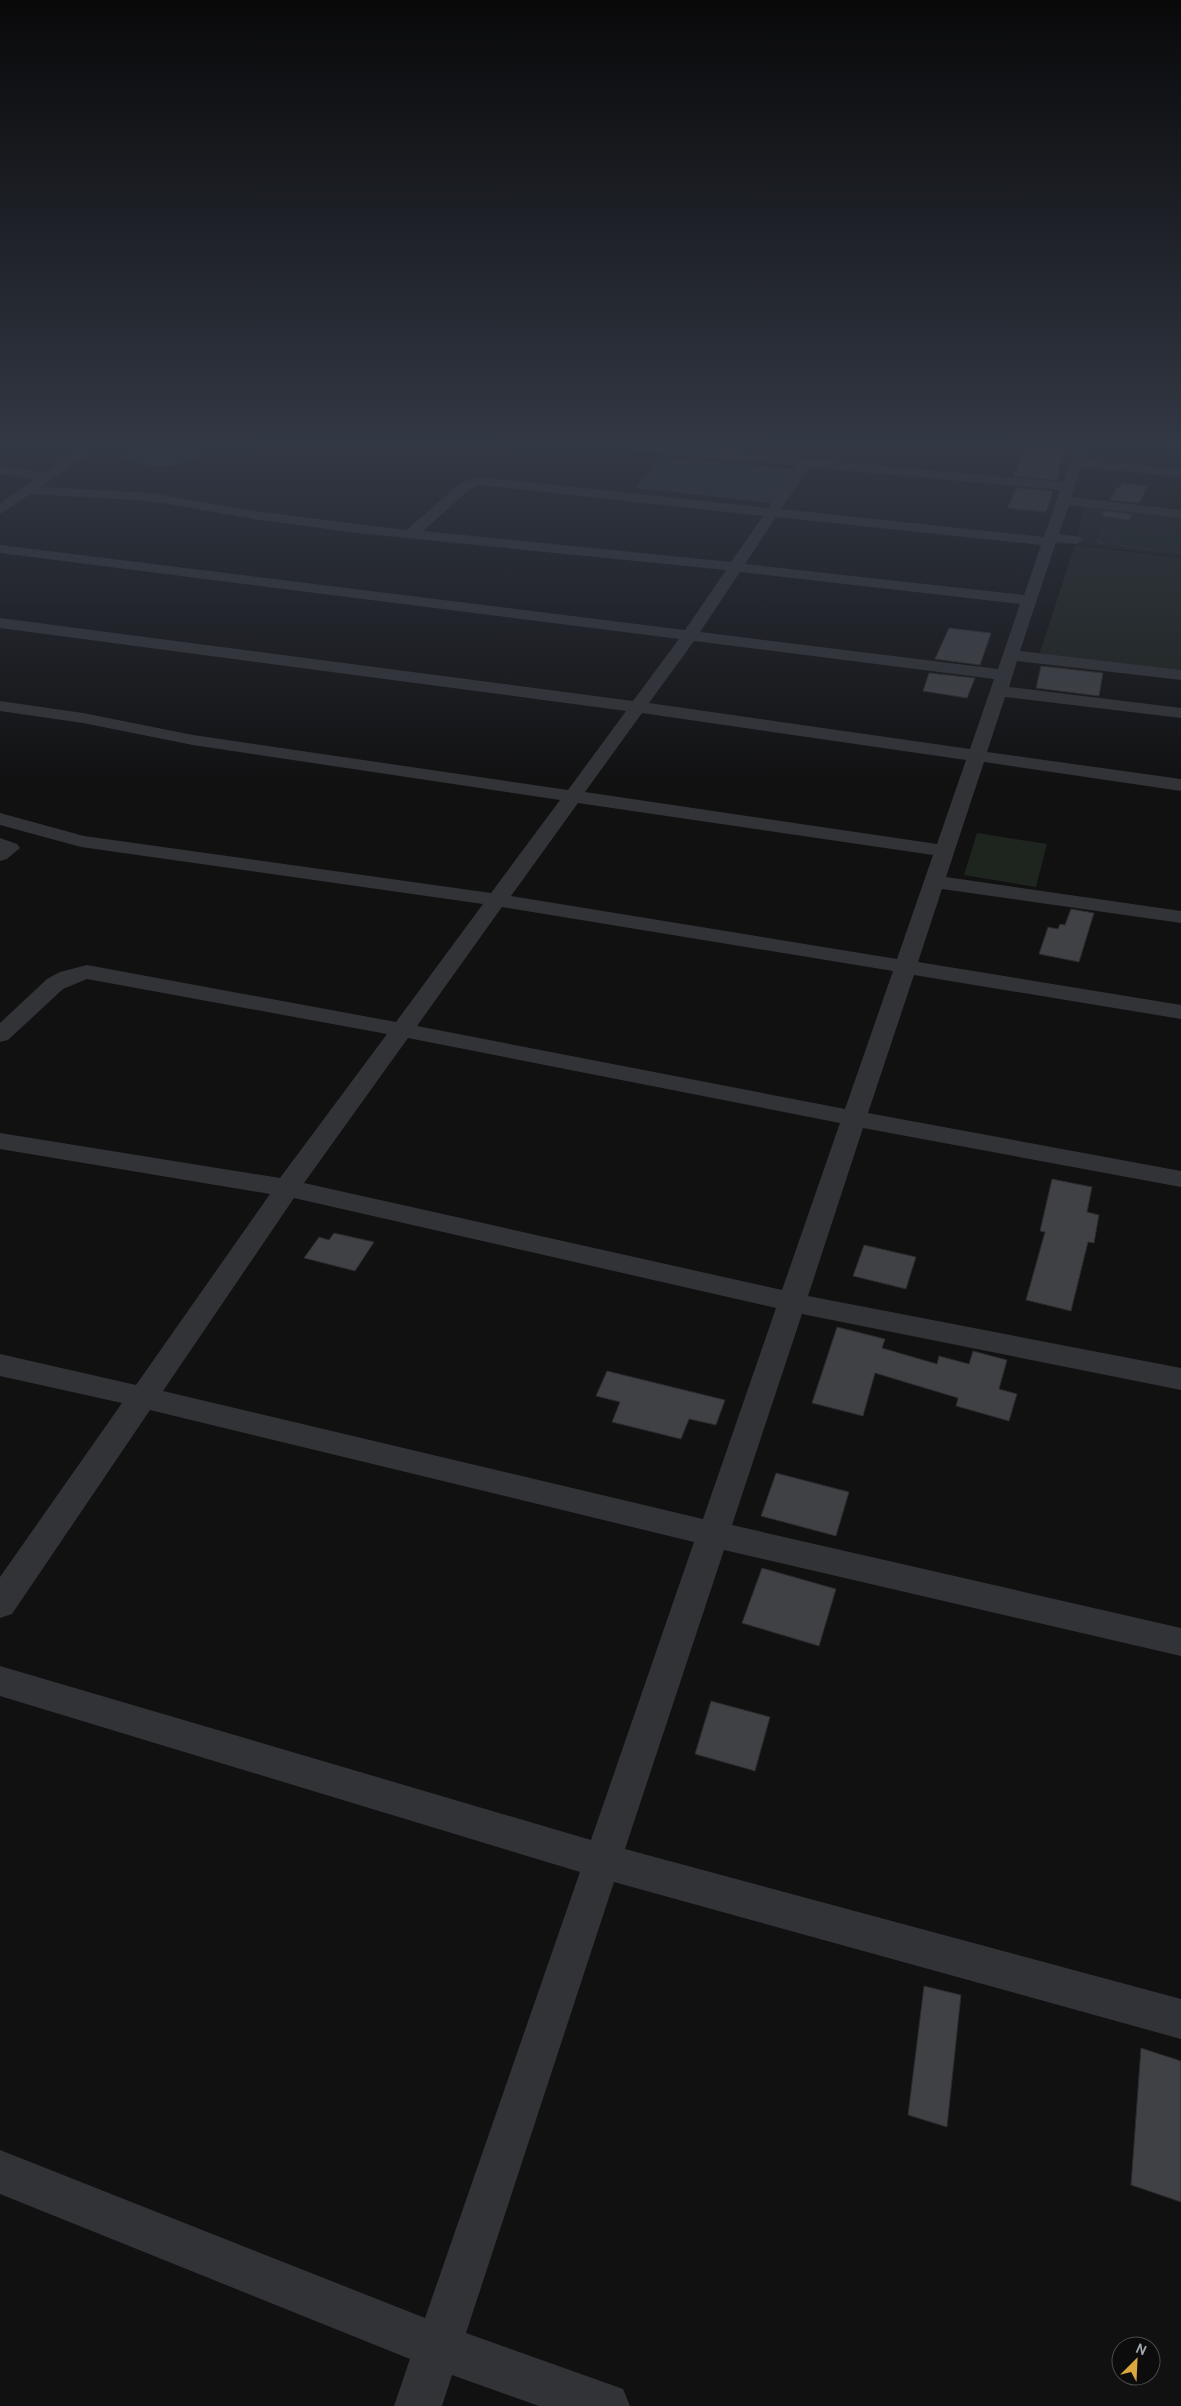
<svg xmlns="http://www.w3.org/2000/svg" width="1181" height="2406" viewBox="0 0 1181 2406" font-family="Cabin,sans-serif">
<rect width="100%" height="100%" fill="#111112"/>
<path fill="#1d1d1f" d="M1085,506L1181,517V557L1075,544Z"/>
<g fill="#1e241e">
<path d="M1110,524L1181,533V551L1107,542Z"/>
<path d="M1075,545L1181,558V671L1039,655Z"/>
<path d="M977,833L1047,844L1036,887L964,875Z"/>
</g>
<g fill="#2c3339">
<path d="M135,448H172L201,452C180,471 150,469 126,459L124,452Z"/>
<path d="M659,457L794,469H796L771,503L636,488Z"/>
</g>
<g fill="#404145" stroke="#2b2b2e">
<path d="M1031,448H1067L1058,470L1060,471L1057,480L1013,476L1024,452H1030Z"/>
<path d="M1122,483L1148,486L1139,503L1110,500L1117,487L1119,488Z"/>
<path d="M1017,488L1053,491L1046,512L1007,508Z"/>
<path d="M1104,511L1132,514L1129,520L1102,516Z"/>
<path d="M949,628L991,633L980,665L935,659Z"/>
<path d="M1041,666L1103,673L1099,696L1036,688Z"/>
<path d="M929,673L975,678L967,698L923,691Z"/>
<path d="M1071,909L1094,913L1079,962L1039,954L1048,927L1058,929L1060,924L1065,925Z"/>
<path d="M1052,1179L1092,1187L1087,1212L1099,1215L1094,1243L1088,1242L1071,1311L1026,1300L1045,1232L1040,1231Z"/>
<path d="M334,1233L374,1242L355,1271L304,1258L319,1237L329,1240Z"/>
<path d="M864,1245L916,1257L906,1289L853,1276Z"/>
<path d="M837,1327L885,1339L882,1348L937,1364L939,1356L969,1364L973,1351L1007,1360L999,1389L1017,1394L1009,1421L956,1406L958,1398L875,1373L863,1416L812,1403Z"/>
<path d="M607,1371L725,1400L716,1425L689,1419L681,1439L612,1422L620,1402L596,1396Z"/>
<path d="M776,1473L849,1492L836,1536L761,1516Z"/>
<path d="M762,1568L836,1589L819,1646L742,1623Z"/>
<path d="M711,1701L770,1717L755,1771L695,1754Z"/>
<path d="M924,1986L961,1995L947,2127L908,2115Z"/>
<path d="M1141,2048L1181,2061V2202L1131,2185Z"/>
</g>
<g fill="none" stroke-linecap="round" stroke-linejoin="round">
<g stroke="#393a3e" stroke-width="2" stroke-dasharray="1 2" stroke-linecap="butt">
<path d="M1097,542L1181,553"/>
<path d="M1101,543L1099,541L1107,524"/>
</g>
<g fill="#323337" fill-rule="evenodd">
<path d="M79,448H93L41,487L151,493L254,511L407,530L460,483L480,477L768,508L797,466L642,452L637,451L636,448H680L1063,482L1075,448H1087L1084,460L1181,469V477L1081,467L1071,497L1181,510V518L1069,505L1059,534L1081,537L1083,540L1076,544L1056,542L1020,651L1181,670V680L1017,661L1009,687L1181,708V718L1005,697L987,752L1181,779V791L984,762L946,877L1181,911V923L942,889L918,962L1181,1005V1019L914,975L868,1113L1181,1171V1187L863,1128L808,1296L1181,1368V1390L802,1314L732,1525L1181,1628V1656L724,1550L625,1849L1181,1999V2039L614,1882L466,2333L623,2389L630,2406H539L452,2375L442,2406H394L410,2359L0,2194V2150L425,2318L580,1872L0,1696V1666L591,1840L694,1542L150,1410L12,1614L0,1618V1577L122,1403L0,1376V1354L136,1385L270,1194L0,1149V1133L280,1178L387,1034L87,979L63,989L8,1040L0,1042V1023L47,979L60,972L87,965L396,1022L483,904L81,847L0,825V813L84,836L491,893L560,800L193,745L83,723L0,711V701L83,713L193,735L568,790L626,711L0,628V618L633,701L679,639L0,553V545L685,630L726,570L357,533L254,519L151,501L31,494L0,514V504L35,479L0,474V466L45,472ZM809,467L1060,490L1044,537L781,509ZM481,485L763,516L731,562L423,531L470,489ZM776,517L1041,545L1024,595L745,564ZM740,572L1020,604L998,669L700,632ZM694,641L994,679L970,749L649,703ZM642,713L966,760L937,844L585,792ZM578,803L933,855L897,959L511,896ZM502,907L893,971L845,1109L417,1026ZM408,1038L840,1123L782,1290L304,1183ZM294,1198L776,1308L703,1519L163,1391Z"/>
<path d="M0,838L17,844L20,848L7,859L0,861Z"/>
</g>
</g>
<linearGradient id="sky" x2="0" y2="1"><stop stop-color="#09090a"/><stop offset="0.57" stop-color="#323844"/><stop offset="1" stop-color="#323844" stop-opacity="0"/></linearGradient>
<rect width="1181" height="784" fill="url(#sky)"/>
<g transform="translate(1136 2361) rotate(24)"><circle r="24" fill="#0c0c0d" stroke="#494a4f"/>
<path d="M0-4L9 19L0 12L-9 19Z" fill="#dca63f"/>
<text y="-8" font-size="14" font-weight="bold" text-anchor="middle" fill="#a4a8b1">N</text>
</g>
</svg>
